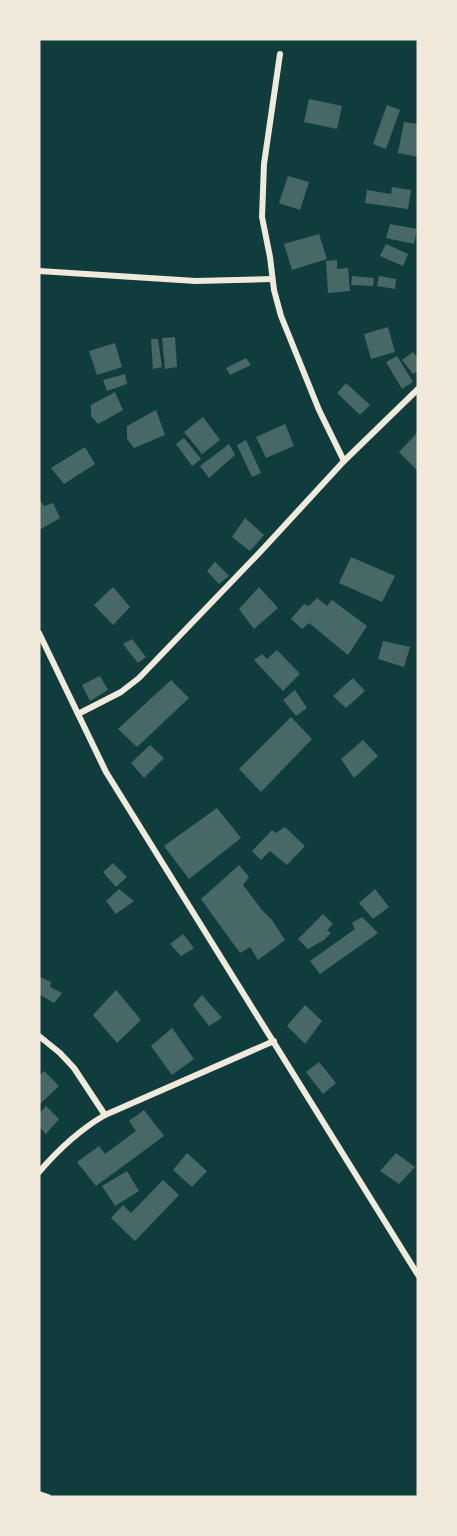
<svg xmlns="http://www.w3.org/2000/svg" width="457" height="1536" viewBox="0 0 457 1536" font-family="'Exo 2',sans-serif">
<rect width="100%" height="100%" fill="#0f3d3e"/>
<g fill="#486865">
<path d="M309,99L342,106L337,129L304,122Z"/>
<path d="M387,105L400,110L386,149L373,144Z"/>
<path d="M404,122L418,124V157L398,153Z"/>
<path d="M288,176L309,182L300,210L279,203Z"/>
<path d="M392,187L411,190L408,209L365,203L367,190L391,194Z"/>
<path d="M390,224L417,229L414,244L386,238Z"/>
<path d="M319,234L327,259L292,270L284,244Z"/>
<path d="M386,244L408,254L403,266L380,256Z"/>
<path d="M337,260V269L348,268L350,291L328,293L326,261Z"/>
<path d="M352,276L374,278L373,286L351,285Z"/>
<path d="M379,276L396,279L395,289L377,286Z"/>
<path d="M388,327L395,352L371,359L364,334Z"/>
<path d="M175,337L177,367L165,369L162,338Z"/>
<path d="M151,339H158L162,367L153,369Z"/>
<path d="M115,343L122,367L97,375L89,351Z"/>
<path d="M413,352L418,359V371L413,374L402,360Z"/>
<path d="M397,356L413,382L402,389L386,362Z"/>
<path d="M246,358L251,365L230,375L226,368Z"/>
<path d="M125,374L127,384L107,391L103,380Z"/>
<path d="M346,383L370,405L360,415L337,393Z"/>
<path d="M115,392L123,410L98,424L91,416V405Z"/>
<path d="M156,410L165,435L134,448L127,439V426Z"/>
<path d="M203,417L220,440L202,454L184,432Z"/>
<path d="M285,424L294,446L266,458L256,437Z"/>
<path d="M418,432V471L399,452Z"/>
<path d="M184,438L201,459L192,466L176,444Z"/>
<path d="M246,440L261,473L252,477L237,445Z"/>
<path d="M229,444L235,455L209,478L200,466Z"/>
<path d="M85,447L95,464L64,484L51,468Z"/>
<path d="M39,499L44,506L53,503L60,518L39,530Z"/>
<path d="M245,518L264,535L250,551L232,537Z"/>
<path d="M351,557L395,576L382,602L339,583Z"/>
<path d="M215,562L229,576L219,584L207,571Z"/>
<path d="M113,587L130,607L113,625L94,605Z"/>
<path d="M259,587L278,608L254,629L239,609Z"/>
<path d="M317,598L327,606L332,600L367,626L348,655L309,623L302,629L291,619L304,604L309,606Z"/>
<path d="M132,639L146,657L138,663L123,644Z"/>
<path d="M383,641L410,647L404,667L378,659Z"/>
<path d="M277,650L300,674L283,691L254,660L262,654L267,659Z"/>
<path d="M100,676L108,690L90,701L82,685Z"/>
<path d="M353,678L365,691L346,708L333,696Z"/>
<path d="M171,680L189,698L137,747L118,729Z"/>
<path d="M295,690L307,708L296,716L283,700Z"/>
<path d="M291,717L312,739L261,792L239,769Z"/>
<path d="M363,740L378,756L354,778L341,759Z"/>
<path d="M150,745L164,758L144,778L131,763Z"/>
<path d="M217,808L241,838L189,879L164,846Z"/>
<path d="M285,827L305,846L287,865L270,851L261,860L252,851L272,830L276,833Z"/>
<path d="M113,863L127,877L116,887L103,872Z"/>
<path d="M239,865L249,877L243,885L262,910L272,920L285,940L258,960L250,947L240,953L201,899Z"/>
<path d="M119,889L134,901L116,914L106,901Z"/>
<path d="M375,889L389,907L373,919L359,903Z"/>
<path d="M323,914L333,924L327,930L331,933L324,940L308,949L298,939Z"/>
<path d="M362,917L378,933L320,974L310,961L355,929L352,923Z"/>
<path d="M183,934L194,948L181,956L170,944Z"/>
<path d="M40,977L51,982L50,987L62,993L54,1003L39,994Z"/>
<path d="M116,990L141,1020L117,1043L93,1015Z"/>
<path d="M202,995L222,1018L209,1026L193,1005Z"/>
<path d="M305,1005L322,1021L305,1044L287,1026Z"/>
<path d="M172,1028L194,1059L172,1075L151,1046Z"/>
<path d="M319,1062L336,1083L323,1094L306,1072Z"/>
<path d="M44,1071L59,1086L39,1105V1076Z"/>
<path d="M46,1106L59,1119L46,1134L39,1127V1114Z"/>
<path d="M144,1110L164,1136L96,1186L77,1162L99,1146L105,1154L136,1131L129,1121Z"/>
<path d="M187,1153L207,1171L192,1187L173,1170Z"/>
<path d="M396,1153L415,1167L399,1184L380,1171Z"/>
<path d="M127,1171L139,1191L115,1206L102,1186Z"/>
<path d="M163,1180L179,1195L135,1241L111,1218L123,1205L131,1213Z"/>
</g>
<g fill="none" stroke-linecap="round" stroke-linejoin="round">
<g stroke="#f1e9da" stroke-width="6">
<path d="M280,54L264,164L262,217L270,257L274,290L281,316L319,410L344,461"/>
<path d="M39,271L196,281L272,279"/>
<path d="M39,633L106,772L418,1275"/>
<path d="M78,714L121,692L139,678L262,550L344,461L418,389"/>
<path d="M39,1036L60,1053L74,1068L105,1115"/>
<path d="M39,1172C58,1150 79,1130 105,1115L274,1041"/>
<path d="M39,1494L48,1497"/>
</g>
</g>
<rect width="457" height="1536" fill="none" stroke="#f1e9da" stroke-width="81"/>
</svg>
